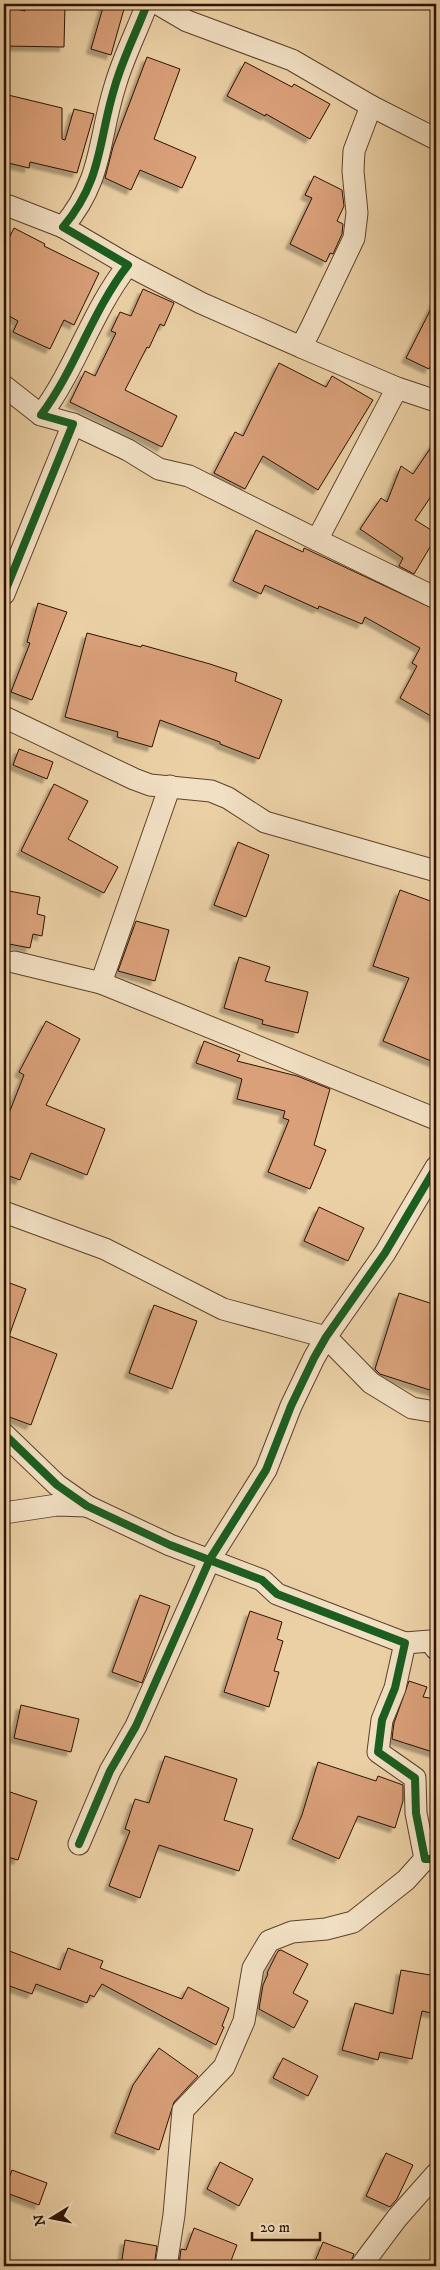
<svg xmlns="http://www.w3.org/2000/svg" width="440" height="2270" viewBox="0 0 440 2270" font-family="'IM FELL DW Pica',serif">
<defs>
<filter id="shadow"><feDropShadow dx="-4.5" dy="4.5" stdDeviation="1" flood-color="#0004"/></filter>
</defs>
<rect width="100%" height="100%" fill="#ebd0a5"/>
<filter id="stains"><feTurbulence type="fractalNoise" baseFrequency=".004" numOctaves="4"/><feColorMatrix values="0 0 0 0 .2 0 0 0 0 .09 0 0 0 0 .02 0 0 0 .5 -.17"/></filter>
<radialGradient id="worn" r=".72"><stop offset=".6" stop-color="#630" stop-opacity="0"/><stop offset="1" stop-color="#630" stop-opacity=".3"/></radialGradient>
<g fill="#d9a079" stroke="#2e1100" filter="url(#shadow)">
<path d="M25,4H65L64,47L4,46V6L25,11Z"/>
<path d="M104,4L124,9L111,55L91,49Z"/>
<path d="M147,57L180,69L154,139L196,157L182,188L140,170L131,190L105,178L113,147Z"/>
<path d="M245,62L292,87L294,84L330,104L310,139L266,114L265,116L227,96Z"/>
<path d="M4,94L62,108V139L65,140L74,109L94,114L77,173L30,162L29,168L4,162Z"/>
<path d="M314,176L342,190L344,206L337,221L343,224L342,234L333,254L330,253L326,262L290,244L312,198L305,195Z"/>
<path d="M14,228L45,244L44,246L99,273L74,325L64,320L50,349L13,332L18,321L4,313V248Z"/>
<path d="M143,289L174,303L164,326L160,324L149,348L147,347L125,390L177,416L162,447L70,402L85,371L95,376L116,333L111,331L120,312L131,316Z"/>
<path d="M436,299V356L429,369L406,358Z"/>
<path d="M279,363L326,387L332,376L373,400L318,490L263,456L245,489L214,473L235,432L243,436Z"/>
<path d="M436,440V489L415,520L436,533V537L414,574L399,566L403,558L360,529L381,498L387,502L401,466L413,474Z"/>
<path d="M256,530L303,552L304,548L436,610V719L400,698L417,666L412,663L420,648L365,617L362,624L319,606L318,609L265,585L261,594L233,581Z"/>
<path d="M38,603L67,612L32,700L11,692L30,643L27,642Z"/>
<path d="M87,633L141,647L142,645L210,664L237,673L235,681L282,700L259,759L220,744V742L160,720L152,747L117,737L118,732L65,717Z"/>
<path d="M19,749L53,762L47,779L13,765Z"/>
<path d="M54,784L88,801L68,839L118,867L104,893L21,851Z"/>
<path d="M238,842L269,855L246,917L214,905Z"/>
<path d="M4,890L40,897L37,914L45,916L42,936L33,934L30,948L4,943Z"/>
<path d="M400,890L436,903V1063L383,1041L409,978L373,966Z"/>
<path d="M136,921L169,930L155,981L118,971Z"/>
<path d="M239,957L270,967L265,981L308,992L298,1033L262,1024L263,1020L224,1008Z"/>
<path d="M46,1021L80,1039L46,1105L105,1129L87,1175L31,1153L20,1180L4,1174V1126L24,1075L19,1072Z"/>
<path d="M204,1041L240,1055L237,1061L297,1076L330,1089L314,1145L326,1150L310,1189L268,1172L289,1120L283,1118L285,1111L237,1099L242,1079L196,1063Z"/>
<path d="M319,1207L364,1228L348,1261L304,1241Z"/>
<path d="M4,1281L26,1289L9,1336L57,1354L31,1425L4,1415Z"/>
<path d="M399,1293L436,1305V1392L380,1374L375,1369Z"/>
<path d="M154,1305L197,1321L172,1389L129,1373Z"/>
<path d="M140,1595L170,1606L142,1683L112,1672Z"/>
<path d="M250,1611L282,1622L277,1639L283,1641L274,1671L279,1672L269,1707L224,1692Z"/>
<path d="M409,1681L427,1687L423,1697L436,1699V1753L392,1739L394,1723Z"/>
<path d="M21,1705L79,1719L71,1752L14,1738Z"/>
<path d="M165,1756L237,1779L224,1820L253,1829L239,1871L159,1845L140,1898L109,1886L130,1831L125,1829L135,1799L149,1803Z"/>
<path d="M318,1762L376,1781L378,1776L403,1785V1801L395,1828L358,1816L339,1859L292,1839L302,1815Z"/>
<path d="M4,1790L37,1801L18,1860L4,1856Z"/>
<path d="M68,1948L103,1961L100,1968L182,1999L188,1987L229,2008L222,2026L224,2027L216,2045L102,1984L94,1997L90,1995L87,2003L36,1984L32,1994L4,1984V1949L60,1970Z"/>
<path d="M281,1950L308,1964L293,1993L308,2001L294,2028L259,2009L263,1985L268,1974L267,1973L278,1951Z"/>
<path d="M401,1970L436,1976V2014L422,2011L412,2059L380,2052L378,2060L342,2050L355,2003L393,2014Z"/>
<path d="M159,2048L198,2076L174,2102L159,2150L115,2133L133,2085Z"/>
<path d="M283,2058L318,2076L308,2096L273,2078Z"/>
<path d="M386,2153L413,2165L397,2199L390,2207L366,2196Z"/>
<path d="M220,2162L253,2179L239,2206L207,2189Z"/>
<path d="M12,2170L47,2183L39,2205L4,2192Z"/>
<path d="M194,2228L237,2245L229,2266H179L181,2249L186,2250Z"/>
<path d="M125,2240L157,2246L154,2266H121Z"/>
<path d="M323,2242L354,2254L349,2266H313Z"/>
</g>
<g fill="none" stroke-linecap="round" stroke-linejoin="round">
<defs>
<g id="street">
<path d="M158,4L187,21L292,60L371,106L436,139"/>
<path d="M4,206H9L63,227"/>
<path d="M128,265L201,303L301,347L310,330L354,238L357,213L353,171L354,151L371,106"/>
<path d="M4,386L41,415"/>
<path d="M397,388L436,401"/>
<path d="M73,424L128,450L159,469L189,476L317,540L397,388L301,347"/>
<path d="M317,540L436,598"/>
<path d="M4,594L73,424L41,415C76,368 92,311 128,265L63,227C103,180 98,140 115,86C123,58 137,31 147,4"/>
<path d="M4,717L134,779L150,785L211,791L228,798L265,822L436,871"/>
<path d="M170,786L101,983L436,1119"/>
<path d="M14,962L101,983"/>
<path d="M4,1212L105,1249L223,1309L326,1337L371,1383L412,1408L436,1412"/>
<path d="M4,1434L57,1485L87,1506L170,1545L262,1580L277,1594L405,1643L395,1688L382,1720L378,1752L415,1778L416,1813L425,1859H436"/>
<path d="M4,1513L57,1505L87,1506"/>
<path d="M405,1643L430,1641L436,1649"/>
<path d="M79,1844L110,1771L136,1726L210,1559L266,1470L291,1406L314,1358L326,1337L385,1253L436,1167"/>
<path d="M166,2266L174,2215L183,2110L224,2067L244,2021L253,1968L269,1941L292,1932L326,1929L353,1922L406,1880L425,1859"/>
<path d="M361,2266L397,2218L436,2174"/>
</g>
</defs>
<use href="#street" stroke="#5d4129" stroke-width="23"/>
<use href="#street" stroke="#f2e0c4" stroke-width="21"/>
<defs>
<g id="cycleway">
<path d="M4,594L73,424L41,415C76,368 92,311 128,265L63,227C103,180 98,140 115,86C123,58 137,31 147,4"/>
<path d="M4,1434L57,1485L87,1506L170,1545L262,1580L277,1594L405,1643L395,1688L382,1720L378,1752L415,1778L416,1813L425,1859H436"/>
<path d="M79,1844L110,1771L136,1726L210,1559L266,1470L291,1406L314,1358L326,1337L385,1253L436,1167"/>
</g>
</defs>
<use href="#cycleway" stroke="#f2e0c4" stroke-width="11"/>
<use href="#cycleway" stroke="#1b5e20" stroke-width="8"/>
</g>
<rect width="440" height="2270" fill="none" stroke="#ebd0a5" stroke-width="20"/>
<rect x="5" y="5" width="430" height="2260" fill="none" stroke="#2e1100" stroke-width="2.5"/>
<rect x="10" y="10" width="420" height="2250" fill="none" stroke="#2e1100"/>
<g transform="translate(52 2218) rotate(260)" stroke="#f2e0c4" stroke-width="4" paint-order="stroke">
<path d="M0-4L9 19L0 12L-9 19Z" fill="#2e1100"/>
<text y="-8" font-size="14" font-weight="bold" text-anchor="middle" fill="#2e1100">N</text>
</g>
<path d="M252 2232v8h68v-8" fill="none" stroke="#2e1100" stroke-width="2.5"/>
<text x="260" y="2232" font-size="15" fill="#2e1100" stroke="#f2e0c4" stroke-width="4" paint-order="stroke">20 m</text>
<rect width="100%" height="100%" filter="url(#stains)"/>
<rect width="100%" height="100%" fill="url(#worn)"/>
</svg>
